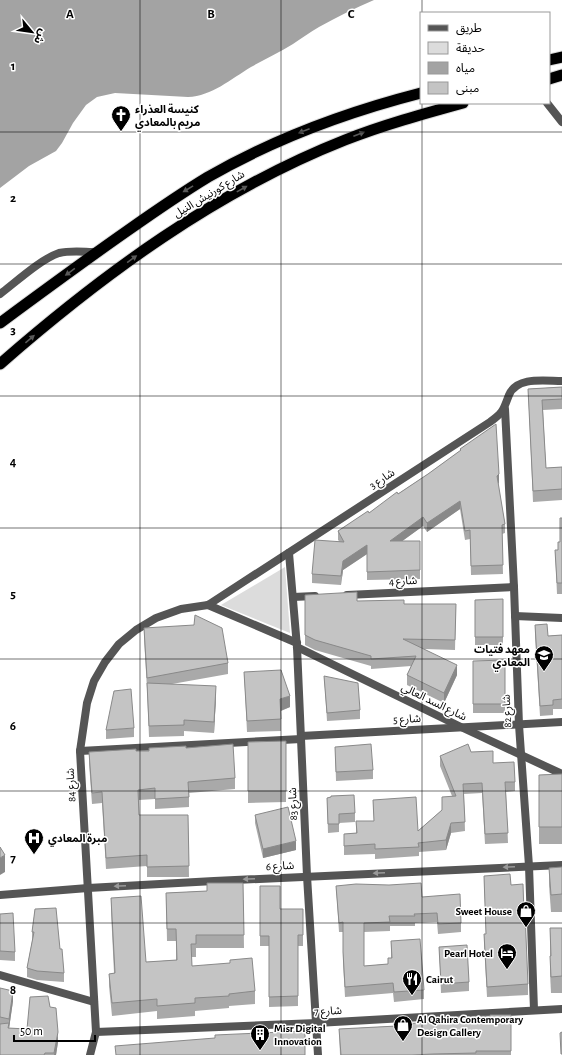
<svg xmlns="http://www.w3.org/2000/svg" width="562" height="1055" viewBox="0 0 562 1055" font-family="'Alegreya Sans','Noto Sans Arabic',sans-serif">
<rect width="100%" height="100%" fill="#fff"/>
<path fill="#dcdcdc" d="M285,567L290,633L221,605Z"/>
<path fill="#a3a3a3" d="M0,0H374C355,8 337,17 319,27C310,32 302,38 293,44C280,52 265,59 251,67C231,79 212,96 188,97L115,93L97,97L86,105L73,123L62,143L56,151L29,166L0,188Z"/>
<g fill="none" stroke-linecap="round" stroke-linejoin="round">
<defs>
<g id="trunk">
<path d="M549,60L562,57"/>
<path d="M549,79L562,75"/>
<path d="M0,323C42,292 84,261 127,231C154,212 180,194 208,177C274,139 347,112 421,93"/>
<path d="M0,364C103,274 216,191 345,140C383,125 423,114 463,103"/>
</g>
</defs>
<use href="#trunk" stroke="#dbdbdb" stroke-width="13"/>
<g stroke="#555" stroke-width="8">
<path d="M547,103L562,122"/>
<path d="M0,294C16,282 41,259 59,253C71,250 84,252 97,252"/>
<path d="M505,409L514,587L519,725L529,866L534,1010"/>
<path d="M289,553L297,647L307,876L318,1055"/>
<path d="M347,595L514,587"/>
<path d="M293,597L315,596"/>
<path d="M208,605L297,643"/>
<path d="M515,616L562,618"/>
<path d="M297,647L461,727L562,774"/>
<path d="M301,736L562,722"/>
<path d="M80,751L301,739"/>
<path d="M0,895L88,888L214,881L562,865"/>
<path d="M0,975L94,1002"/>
<path d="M90,1055L96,1032L80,751L87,703L94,681L105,662L119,644L136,630L156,618L181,609L208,605L490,422C504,412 503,410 509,395C517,376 545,381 562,381"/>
</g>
<path stroke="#555" stroke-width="8" d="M96,1032L317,1023L562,1009"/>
<use href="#trunk" stroke="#000" stroke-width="11"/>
</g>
<g fill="#a9a9a9">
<path d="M562,387V409L543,410L546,468L562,467V500L533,502L528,389Z"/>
<path d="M460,449L499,483L498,484L505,524V533L502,534L503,574L471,575L470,539L465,540L460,509L427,532L423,526L402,541H420V579L367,580V554L343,570L341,585L312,583V574L339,541L338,540V531L369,513L428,474L460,451Z"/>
<path d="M560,518H562V594H557L555,550H558V542H560Z"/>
<path d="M305,595L357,601L404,604H456L455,650L424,649L457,675L444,703L407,685V675L411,666L371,669V666L315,650L305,645Z"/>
<path d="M503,599V645H475V600Z"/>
<path d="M535,625L548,636L562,635V709H553V715L540,716L535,635Z"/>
<path d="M144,628L228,663V674L172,684L216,697L214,733L184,731V736L149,737L147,689L144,638Z"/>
<path d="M505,660V713H473V661Z"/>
<path d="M244,672L290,707L281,711V731L247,732Z"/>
<path d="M324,676L360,710V719L327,721Z"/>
<path d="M134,728V737L106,739V730Z"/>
<path d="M286,741V802L248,803V742Z"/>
<path d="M335,747L373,770V779L336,781Z"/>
<path d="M186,748L235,778V789L189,793V807L155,809V799L139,800V815H188L189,877H147V866L106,869L102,803L92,804L89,763V752L136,751Z"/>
<path d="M471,752L493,763L515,782V791L506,792L508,843L485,844L482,793L464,794L465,831L451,833L446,850L419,852V856L375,859V854L344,855V834L356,833V821H374L373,800L418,831L442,810L452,796L440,766V756Z"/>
<path d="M562,774V844H539V775Z"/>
<path d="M327,798L355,813V822L339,823V832L328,833Z"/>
<path d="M255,815L296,850L263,858L255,823Z"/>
<path d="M562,867V912H551L549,885V868Z"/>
<path d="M484,876L511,885L524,913L528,984V995L487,997L484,944V934H486Z"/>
<path d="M243,883L244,948H196V957H191L192,966L255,991V1004L229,1006V1008L195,1011V1016L157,1019V1011L112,1016L109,986V974L114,973L111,911V898L146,962L176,960V941H167L166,893L207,891Z"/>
<path d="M260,886L280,909H303V946H298V1006L269,1007V946H260Z"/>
<path d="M336,886L422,897L461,923V932L438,934L437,922L415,923V926H390V931L364,932V966L388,964V958H391V941L424,990V999L394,1002L393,993L345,997L343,962V932H339Z"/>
<path d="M35,909L60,949L64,973V982L37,980L27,977V968L32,941V932Z"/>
<path d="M0,914L15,952V961L0,960Z"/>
<path d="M550,928H562V993H551L550,973Z"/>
<path d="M439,947L469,982V991L441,993Z"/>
<path d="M0,988L13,1001L9,1028L27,1029L50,1007L58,1042L56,1055H0Z"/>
<path d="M511,1015V1055H340L339,1029L396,1026Z"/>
</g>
<g fill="#898989">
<path d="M499,474V483L497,484V476Z"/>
<path d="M460,501V509L427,532V523Z"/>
<path d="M423,517V526L390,550V541Z"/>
<path d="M367,545V554L343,570L341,585L343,561Z"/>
<path d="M457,665V675L444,703V693Z"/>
<path d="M216,686V697L214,733V722Z"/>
<path d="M290,696V707L280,711V699Z"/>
<path d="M451,823V833L446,850V840Z"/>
<path d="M296,841V850L263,858V849Z"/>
<path d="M5,855V872L0,875V858Z"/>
<path d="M13,991V1001L9,1029V1019Z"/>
<path d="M58,1032V1042L56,1055H54Z"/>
</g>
<g fill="#c4c4c4" stroke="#898989">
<path d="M562,387V399L542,400L546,468L562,467V489L533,491L528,389Z"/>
<path d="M496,424L499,474L497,476L505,524L502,525L503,565L471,566L470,530L465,531L460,501L427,523L423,517L390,541H420V570L367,572V545L343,561L341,576L312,574L315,540L344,542L338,531L368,511L369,513L397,492L398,494L428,474L461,450L460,449Z"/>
<path d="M560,518H562V583H557L555,550H558V542H560Z"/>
<path d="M357,592V601L404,600V604H456L455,640L403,639L457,665L444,693L407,675L416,656L371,659V656L315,640L305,635V595Z"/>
<path d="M503,599V637H475V600Z"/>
<path d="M195,615L222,628L228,663L147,678L144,628L194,625Z"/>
<path d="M547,624L548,636L562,635V699L553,700V705L540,706L535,625Z"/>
<path d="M505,660V704H473V661Z"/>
<path d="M281,670L290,696L280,699L281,719L247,721L244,672Z"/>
<path d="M324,676L358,683L360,710L327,713Z"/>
<path d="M147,683L216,686L214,722L184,720V725L149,726Z"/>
<path d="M131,689L134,728L106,730L114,691Z"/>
<path d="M286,741V791H248V742Z"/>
<path d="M233,744L235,778L188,782L189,797L155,799V788L138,790L139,815H188L189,866L147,867V855L106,858L102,792L92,793L89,752L136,749V751H149V748L186,746V748Z"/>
<path d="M371,744L373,770L336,772L335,747Z"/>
<path d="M468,744L471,752L493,751V763L514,762L515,782H505L508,833L485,834L482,783L463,784L465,822L451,823L446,840L418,843L419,847L375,849V844L344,846V834L357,833L356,821H374L373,800L416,797L418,831L442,810V797L456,796L440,756Z"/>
<path d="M562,774V827H539V775Z"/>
<path d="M354,795L355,813L339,814V824H328L327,798L331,797V796Z"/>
<path d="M288,807L296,841L263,849L255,815Z"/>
<path d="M0,847L5,855L0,858Z"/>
<path d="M562,867V894L551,895L549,868Z"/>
<path d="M510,874L511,885L523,884L524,913H525L528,984L487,987L484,934H486L484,876Z"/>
<path d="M207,883H243L244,935H196V944H191L192,966L230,963V960L252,958L255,991L229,994V996L195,998V1003L157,1006V999L112,1003L109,974L115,973L111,898L141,896L146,962L177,960L176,929H167L166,893L207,891Z"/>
<path d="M421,883L422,897L460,894L461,923L438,924L437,913L414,914L415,916H389L390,922L364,923V966L388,964V958H392L391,941L420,939L424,990L394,992L393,983L345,987L343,952V922L339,923L336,886L356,884L389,885Z"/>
<path d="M260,886H280V909H303V935H298V996L269,997V936H260Z"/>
<path d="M56,908L60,949H62L64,973L37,971L27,968L34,932H32L35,909Z"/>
<path d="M13,913L15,952L0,951V914Z"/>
<path d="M550,928H562V976L551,977L550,956H551Z"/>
<path d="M467,945L469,982L441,984L439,947Z"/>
<path d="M0,988L13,991L9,1019L0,1017Z"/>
<path d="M48,996L50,1007L56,1008L58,1032L54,1053H45L44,1055H0V1024L9,1023L8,1028L27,1029L30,997Z"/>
<path d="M490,1015H511V1051H476V1053L433,1054L412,1055H341L339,1029L397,1026L396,1024L446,1022V1017L490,1016Z"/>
<path d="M305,1031V1055H116L115,1046L215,1038V1035Z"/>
<path d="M562,1032V1054H561L560,1033Z"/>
</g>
<defs><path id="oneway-solid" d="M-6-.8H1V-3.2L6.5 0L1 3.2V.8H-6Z"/></defs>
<g fill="#595959">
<use href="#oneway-solid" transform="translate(304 131) rotate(159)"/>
<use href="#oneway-solid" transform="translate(359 134) rotate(-21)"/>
<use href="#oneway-solid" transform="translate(188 189) rotate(149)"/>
<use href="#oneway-solid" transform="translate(242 189) rotate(-29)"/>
<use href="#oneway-solid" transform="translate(132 259) rotate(-36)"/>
<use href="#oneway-solid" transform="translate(70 272) rotate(144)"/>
<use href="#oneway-solid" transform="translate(30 339) rotate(-40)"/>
</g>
<g fill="#999">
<use href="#oneway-solid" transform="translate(509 867) rotate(177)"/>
<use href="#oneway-solid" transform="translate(379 873) rotate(177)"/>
<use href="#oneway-solid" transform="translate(249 879) rotate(177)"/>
<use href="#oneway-solid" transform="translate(120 886) rotate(177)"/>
</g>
<path fill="none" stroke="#000" stroke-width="1" stroke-opacity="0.55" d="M140,0V1055M281,0V1055M422,0V13M422,103V1055M0,132H562M0,264H562M0,396H562M0,528H562M0,659H562M0,791H562M0,923H562"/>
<defs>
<symbol id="church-pin" viewBox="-11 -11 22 30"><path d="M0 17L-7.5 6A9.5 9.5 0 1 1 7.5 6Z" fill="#000" stroke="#fff"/><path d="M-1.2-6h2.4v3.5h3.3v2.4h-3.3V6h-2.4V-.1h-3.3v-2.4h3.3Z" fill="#fff"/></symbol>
<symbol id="school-pin" viewBox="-11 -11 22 30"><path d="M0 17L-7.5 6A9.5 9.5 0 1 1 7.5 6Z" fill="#000" stroke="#fff"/><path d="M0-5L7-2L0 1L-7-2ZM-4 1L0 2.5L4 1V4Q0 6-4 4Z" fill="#fff"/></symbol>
<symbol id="hospital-pin" viewBox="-11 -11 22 30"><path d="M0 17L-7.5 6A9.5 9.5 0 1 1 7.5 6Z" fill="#000" stroke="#fff"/><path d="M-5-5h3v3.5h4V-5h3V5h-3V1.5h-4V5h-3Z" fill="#fff"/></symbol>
<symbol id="shop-pin" viewBox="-11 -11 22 30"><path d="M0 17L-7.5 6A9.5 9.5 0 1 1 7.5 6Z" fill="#000" stroke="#fff"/><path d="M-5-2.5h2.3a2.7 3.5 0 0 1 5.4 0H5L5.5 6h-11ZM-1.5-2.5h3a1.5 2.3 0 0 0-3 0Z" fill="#fff"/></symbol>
<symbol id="hotel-pin" viewBox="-11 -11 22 30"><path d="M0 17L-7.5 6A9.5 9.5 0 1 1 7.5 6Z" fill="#000" stroke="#fff"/><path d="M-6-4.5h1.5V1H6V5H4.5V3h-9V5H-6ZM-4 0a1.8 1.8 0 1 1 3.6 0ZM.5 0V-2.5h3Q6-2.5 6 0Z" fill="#fff"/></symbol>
<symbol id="restaurant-pin" viewBox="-11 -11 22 30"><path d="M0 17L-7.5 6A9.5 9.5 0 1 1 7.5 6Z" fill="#000" stroke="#fff"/><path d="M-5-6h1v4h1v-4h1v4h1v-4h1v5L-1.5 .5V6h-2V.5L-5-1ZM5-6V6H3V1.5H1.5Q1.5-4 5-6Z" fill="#fff"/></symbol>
<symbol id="building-pin" viewBox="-11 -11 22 30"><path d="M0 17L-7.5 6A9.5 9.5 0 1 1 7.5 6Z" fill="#000" stroke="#fff"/><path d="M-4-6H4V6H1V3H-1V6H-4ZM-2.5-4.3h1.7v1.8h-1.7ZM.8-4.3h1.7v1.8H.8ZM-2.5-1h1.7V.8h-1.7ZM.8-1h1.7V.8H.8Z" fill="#fff"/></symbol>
</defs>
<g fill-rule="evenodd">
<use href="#church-pin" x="110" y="104" width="22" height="30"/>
<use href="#school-pin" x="533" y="644" width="22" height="30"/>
<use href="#hospital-pin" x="23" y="827" width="22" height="30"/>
<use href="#shop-pin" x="515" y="900" width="22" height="30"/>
<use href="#hotel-pin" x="496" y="942" width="22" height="30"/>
<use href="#restaurant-pin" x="401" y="968" width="22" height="30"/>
<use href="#shop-pin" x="392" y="1014" width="22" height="30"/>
<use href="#building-pin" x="249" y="1023" width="22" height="30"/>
</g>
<g text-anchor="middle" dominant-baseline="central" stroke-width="3" stroke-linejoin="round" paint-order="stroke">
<g font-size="11" font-weight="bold" fill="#000" stroke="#fff" text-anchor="start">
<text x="135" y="109">كنيسة العذراء<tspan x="135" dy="13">مريم بالمعادي</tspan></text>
<text x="530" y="649" text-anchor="end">معهد فتيات<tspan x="530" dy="13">المعادي</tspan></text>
<text x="48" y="838">مبرة المعادي</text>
<text x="512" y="911" text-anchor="end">Sweet House</text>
<text x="493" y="953" text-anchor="end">Pearl Hotel</text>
<text x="426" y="979">Cairut</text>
<text x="417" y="1019">Al Qahira Contemporary<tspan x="417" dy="13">Design Gallery</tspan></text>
<text x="274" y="1028">Misr Digital<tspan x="274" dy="13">Innovation</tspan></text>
</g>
<g font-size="11" fill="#000" stroke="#fff">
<text transform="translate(209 194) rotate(-31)">شارع كورنيش النيل</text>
<text transform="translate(382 479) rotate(-33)">شارع 3</text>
<text transform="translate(403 581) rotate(-3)">شارع 4</text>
<text transform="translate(434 702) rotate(26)">شارع السد العالي</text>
<text transform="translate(507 711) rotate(-93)">شارع 82</text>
<text transform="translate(407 719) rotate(-3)">شارع 5</text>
<text transform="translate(71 785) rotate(-93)">شارع 84</text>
<text transform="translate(293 804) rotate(-92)">شارع 83</text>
<text transform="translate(280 866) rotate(-3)">شارع 6</text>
<text transform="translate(328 1011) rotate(-3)">شارع 7</text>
</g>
</g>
<g font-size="13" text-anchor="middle" font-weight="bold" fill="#000" stroke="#fff" stroke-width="3" stroke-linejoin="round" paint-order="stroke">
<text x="70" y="18">A</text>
<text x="211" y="18">B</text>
<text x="351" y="18">C</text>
<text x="13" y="70">1</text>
<text x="13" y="202">2</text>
<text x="13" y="334">3</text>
<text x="13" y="466">4</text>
<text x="13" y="598">5</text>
<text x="13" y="730">6</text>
<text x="13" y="862">7</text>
<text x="13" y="994">8</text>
</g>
<rect x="420" y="12" width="130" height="92" fill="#ffffff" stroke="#999999"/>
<rect x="428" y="25" width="20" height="6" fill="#555555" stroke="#999999"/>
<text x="456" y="32" font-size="12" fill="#000000">طريق</text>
<rect x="428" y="42" width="20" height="12" fill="#dcdcdc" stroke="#999999"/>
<text x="456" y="52" font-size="12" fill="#000000">حديقة</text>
<rect x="428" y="62" width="20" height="12" fill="#a3a3a3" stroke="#999999"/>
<text x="456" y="72" font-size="12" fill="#000000">مياه</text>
<rect x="428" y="82" width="20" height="12" fill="#c4c4c4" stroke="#999999"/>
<text x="456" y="92" font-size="12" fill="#000000">مبنى</text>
<g transform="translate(32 32) rotate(119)" stroke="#ffffff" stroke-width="3" paint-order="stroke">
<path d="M0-3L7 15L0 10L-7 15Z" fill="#000000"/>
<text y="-6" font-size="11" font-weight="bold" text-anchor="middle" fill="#000000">ش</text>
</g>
<path d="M14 1035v6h81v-6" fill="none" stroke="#000000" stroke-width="2"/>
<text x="20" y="1035" font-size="12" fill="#000000" stroke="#ffffff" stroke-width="3" paint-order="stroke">50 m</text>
</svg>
